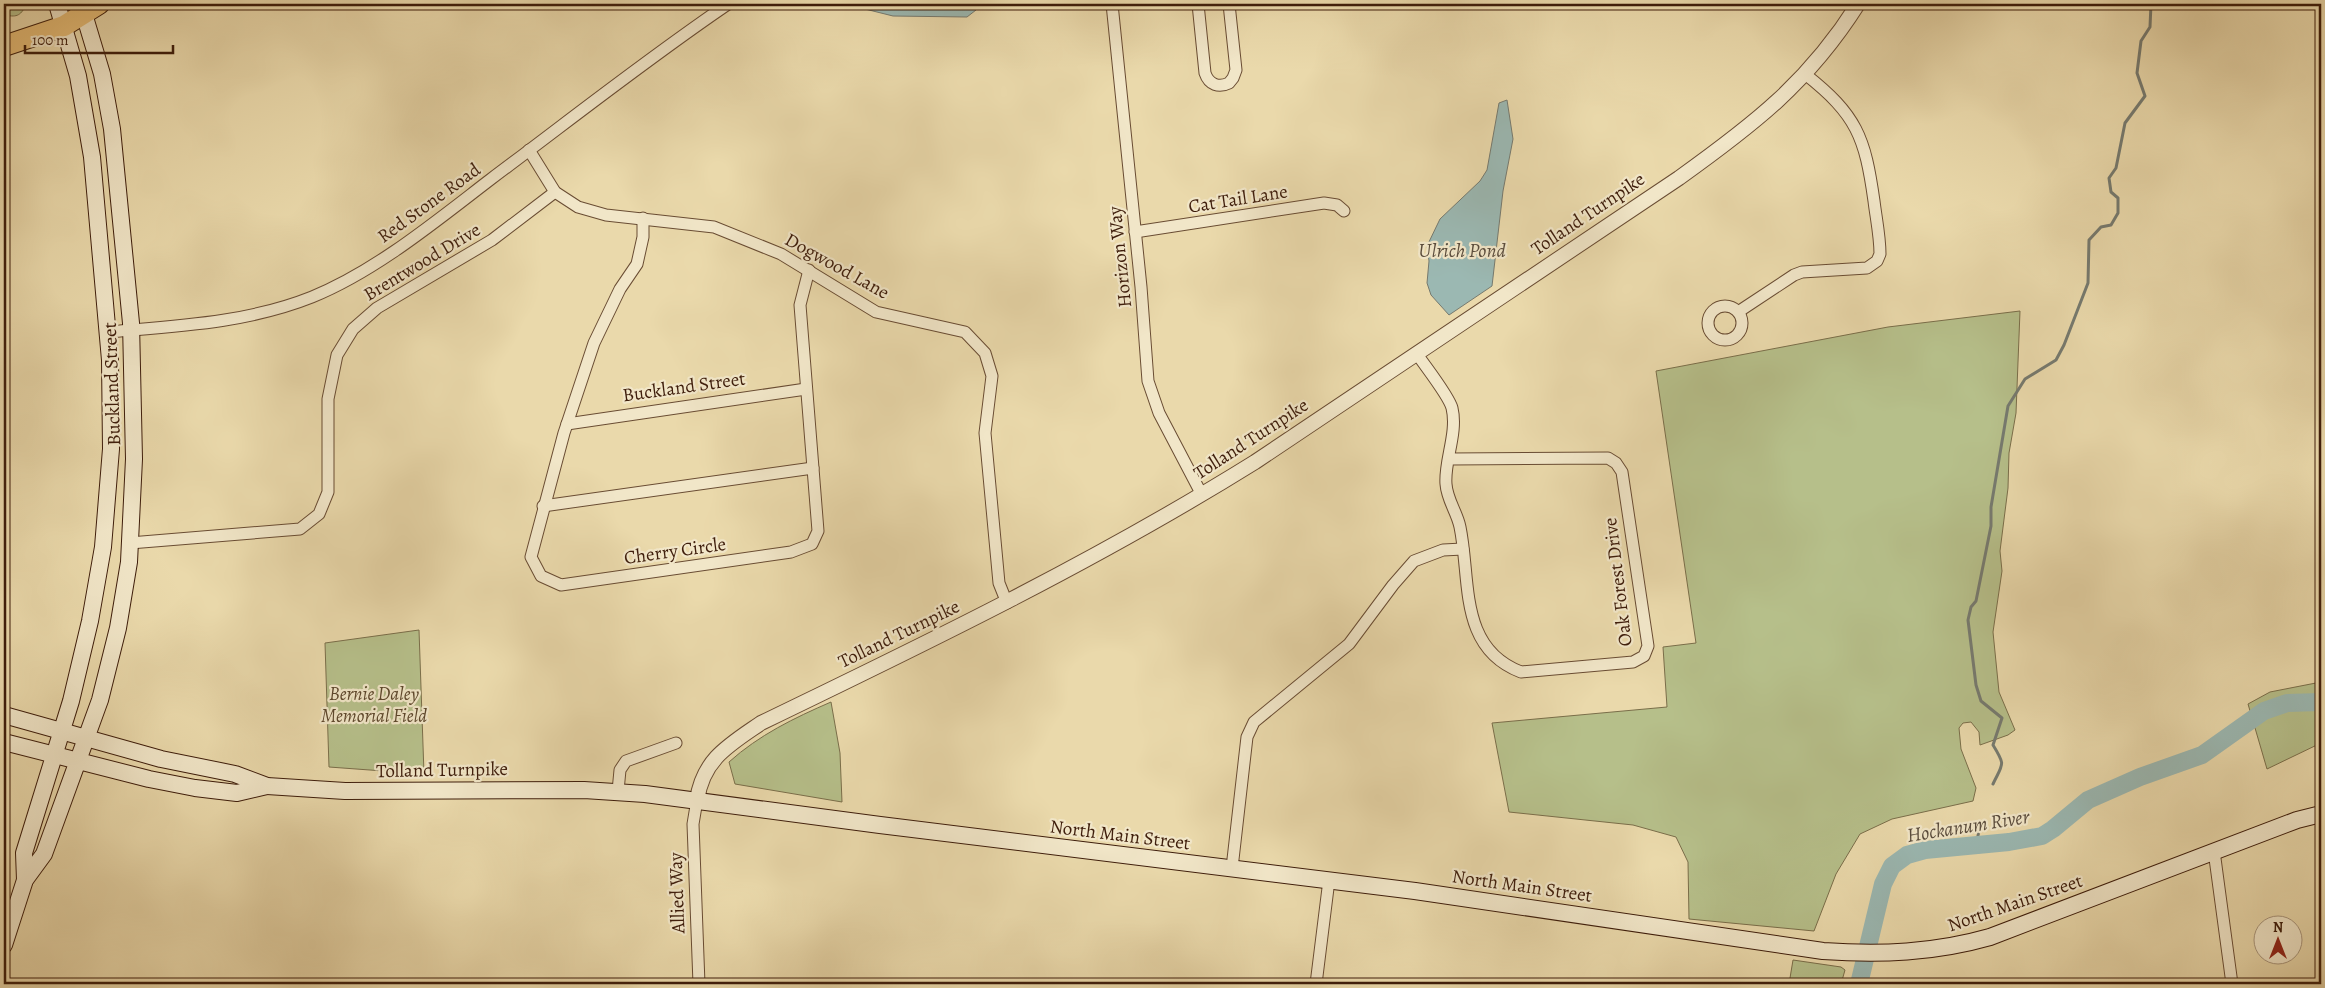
<svg xmlns="http://www.w3.org/2000/svg" width="2325" height="988" viewBox="0 0 2325 988" font-family="Alegreya,serif">
<rect width="100%" height="100%" fill="#ead9ab"/>
<filter id="stains"><feTurbulence type="fractalNoise" baseFrequency=".004" numOctaves="4"/><feColorMatrix values="0 0 0 0 .2 0 0 0 0 .09 0 0 0 0 .02 0 0 0 .5 -.17"/></filter>
<radialGradient id="worn" r=".72"><stop offset=".6" stop-color="#630" stop-opacity="0"/><stop offset="1" stop-color="#630" stop-opacity=".3"/></radialGradient>
<g fill="#b6bf8a" stroke="#7a6e4a">
<path d="M4,4H26V5C20,17 16,17 4,15Z"/>
<path d="M2020,311L2016,413L2009,453L2008,488L2000,551L2002,571L1993,632L1999,692L2015,730L2008,735L1980,745L1979,732L1971,722L1963,723L1959,728L1961,749L1976,788L1973,801L1892,819L1860,834L1836,874L1814,931L1689,919L1688,862L1676,837L1633,825L1509,812L1492,723L1667,707L1663,647L1696,643L1656,371L1888,327Z"/>
<path d="M419,630L424,774L329,767L325,643Z"/>
<path d="M2321,682V743L2267,769L2248,704L2270,692Z"/>
<path d="M831,702L840,753L842,802L735,784L729,762C759,735 794,718 831,702Z"/>
<path d="M1793,960L1841,967L1845,970L1841,984H1789Z"/>
</g>
<g fill="#9bb8b2" stroke="#767a6f">
<path d="M845,4H978L976,10L967,17L893,16Z"/>
<path d="M1507,100L1513,139L1503,191L1492,286L1449,315L1431,295L1427,283L1429,261L1427,246L1440,219L1480,181L1487,170L1499,103Z"/>
</g>
<g fill="none" stroke-linecap="round" stroke-linejoin="round">
<g stroke="#767a6f" stroke-width="3">
<path d="M1993,784C2003,763 2006,766 1993,745L2002,718L1981,701L1976,685L1968,620L1971,607L1976,601L1991,526V507L2008,406L2025,379L2056,360L2064,345L2088,283L2089,240L2101,227L2111,225L2118,213V198L2111,192L2109,178L2116,168L2125,123L2145,96L2137,73L2141,41L2150,27L2151,4"/>
<path d="M1976,845L1979,831"/>
</g>
<path stroke="#9bb8b2" stroke-width="18" d="M1859,984L1883,884L1892,866L1907,855L1925,850L2009,842L2042,836L2053,829L2088,800L2140,777L2202,755L2264,711L2287,703L2321,702"/>
<defs>
<g id="minor">
<path d="M1112,4L1141,287L1148,381L1159,413L1202,495"/>
<path d="M1198,4L1205,73C1209,85 1219,88 1229,83L1233,78L1236,70L1229,4"/>
<path d="M529,150L555,192L578,207L606,215L714,227L781,254L876,312L965,332L985,353L992,376L985,433L999,583L1007,603"/>
<path d="M643,218V237L637,264L620,289L594,343L564,433L531,557L541,576L561,585L791,552L812,544L818,531L800,305L809,270"/>
<path d="M1135,232L1324,203L1337,205L1344,211"/>
<circle cx="1725" cy="323" r="17"/>
<path d="M1738,312L1794,275L1802,272L1867,268L1877,261L1880,254C1880,236 1876,218 1874,201C1865,137 1857,115 1805,74"/>
<path d="M108,332C177,326 247,323 312,297C376,271 436,221 491,179C570,120 647,59 728,4"/>
<path d="M1417,354C1425,366 1449,396 1452,408C1458,433 1444,461 1446,484C1447,500 1457,512 1460,527C1471,580 1458,648 1521,672L1633,662L1644,656L1648,646L1622,472L1616,463L1608,458L1450,459"/>
<path d="M567,424L806,389"/>
<path d="M543,506L813,468"/>
<path d="M130,543L300,529L319,514L328,492V399L337,355L353,329L377,308L492,240L555,192"/>
<path d="M618,791L620,770L626,761L676,743"/>
<path d="M697,800L693,824L699,984"/>
<path d="M2214,851L2232,984"/>
<path d="M1232,868L1247,737L1254,722L1349,644L1393,585L1414,561L1443,550L1463,549"/>
<path d="M1316,984L1329,880"/>
</g>
<path id="tertiary" d="M697,800C703,759 729,745 761,723C929,642 1096,561 1255,462L1679,178C1753,125 1808,83 1858,4"/>
<g id="secondary">
<path d="M4,715L161,759L235,774L267,786L345,791L584,790L645,794L880,825L1415,891L1823,951C1880,955 1934,953 1990,937L2297,820L2321,814"/>
<path d="M4,742L149,779L195,788L237,793L267,786"/>
<path d="M25,880L24,853L71,701L90,621L103,547L111,449L110,360L92,157L78,76L57,4"/>
<path d="M4,945L25,880L44,854L100,700L118,628L129,562L134,459L131,323L112,129L102,74L81,4"/>
</g>
<path id="motorway" d="M4,46L64,26L99,4"/>
</defs>
<use href="#minor" stroke="#694c33" stroke-width="13"/>
<use href="#tertiary" stroke="#694c33" stroke-width="16"/>
<use href="#secondary" stroke="#3e1d0b" stroke-width="18"/>
<use href="#motorway" stroke="#3e1d0b" stroke-width="22"/>
<use href="#minor" stroke="#f1e6c8" stroke-width="11"/>
<use href="#tertiary" stroke="#f1e6c8" stroke-width="14"/>
<use href="#secondary" stroke="#f1e6c8" stroke-width="16"/>
<use href="#motorway" stroke="#e5bc76" stroke-width="20"/>
</g>
<g text-anchor="middle" dominant-baseline="central" stroke-width="4.5" stroke-linejoin="round" paint-order="stroke">
<g font-size="19" fill="#3e1d0b" stroke="#f1e6c8">
<text transform="translate(1238 199) rotate(-9)">Cat Tail Lane</text>
<text transform="translate(429 203) rotate(-36)">Red Stone Road</text>
<text transform="translate(1588 214) rotate(-34)">Tolland Turnpike</text>
<text transform="translate(1120 257) rotate(-96)">Horizon Way</text>
<text transform="translate(422 262) rotate(-31)">Brentwood Drive</text>
<text transform="translate(837 266) rotate(29)">Dogwood Lane</text>
<text transform="translate(112 384) rotate(-92)">Buckland Street</text>
<text transform="translate(684 387) rotate(-8)">Buckland Street</text>
<text transform="translate(1251 439) rotate(-33)">Tolland Turnpike</text>
<text transform="translate(675 551) rotate(-8)">Cherry Circle</text>
<text transform="translate(1618 582) rotate(-97)">Oak Forest Drive</text>
<text transform="translate(899 634) rotate(-26)">Tolland Turnpike</text>
<text transform="translate(442 770) rotate(-1)">Tolland Turnpike</text>
<text transform="translate(1120 835) rotate(7)">North Main Street</text>
<text transform="translate(1522 886) rotate(8)">North Main Street</text>
<text transform="translate(677 893) rotate(-92)">Allied Way</text>
<text transform="translate(2015 903) rotate(-19)">North Main Street</text>
</g>
<g font-size="19" font-style="italic" fill="#5c462b" stroke="#f1e6c8">
<text x="374" y="694">Bernie Daley<tspan x="374" dy="22">Memorial Field</tspan></text>
</g>
<g font-size="20" font-style="italic" fill="#5a4c3d" stroke="#f1e6c8">
<text x="1462" y="250">Ulrich Pond</text>
<text transform="translate(1968 826) rotate(-9)">Hockanum River</text>
</g>
</g>
<rect width="2325" height="988" fill="none" stroke="#ead9ab" stroke-width="20"/>
<rect x="5" y="5" width="2315" height="978" fill="none" stroke="#3e1d0b" stroke-width="2.5"/>
<rect x="10" y="10" width="2305" height="968" fill="none" stroke="#3e1d0b"/>
<g transform="translate(2278 940)"><circle r="24" fill="#f1e6c8" stroke="#a9967c"/>
<path d="M0-4L9 19L0 12L-9 19Z" fill="#8f2418"/>
<text y="-8" font-size="14" font-weight="bold" text-anchor="middle" fill="#3e1d0b">N</text>
</g>
<path d="M25 45v8h148v-8" fill="none" stroke="#3e1d0b" stroke-width="2.5"/>
<text x="32" y="45" font-size="15" fill="#3e1d0b" stroke="#f1e6c8" stroke-width="4" paint-order="stroke">100 m</text>
<rect width="100%" height="100%" filter="url(#stains)"/>
<rect width="100%" height="100%" fill="url(#worn)"/>
</svg>
